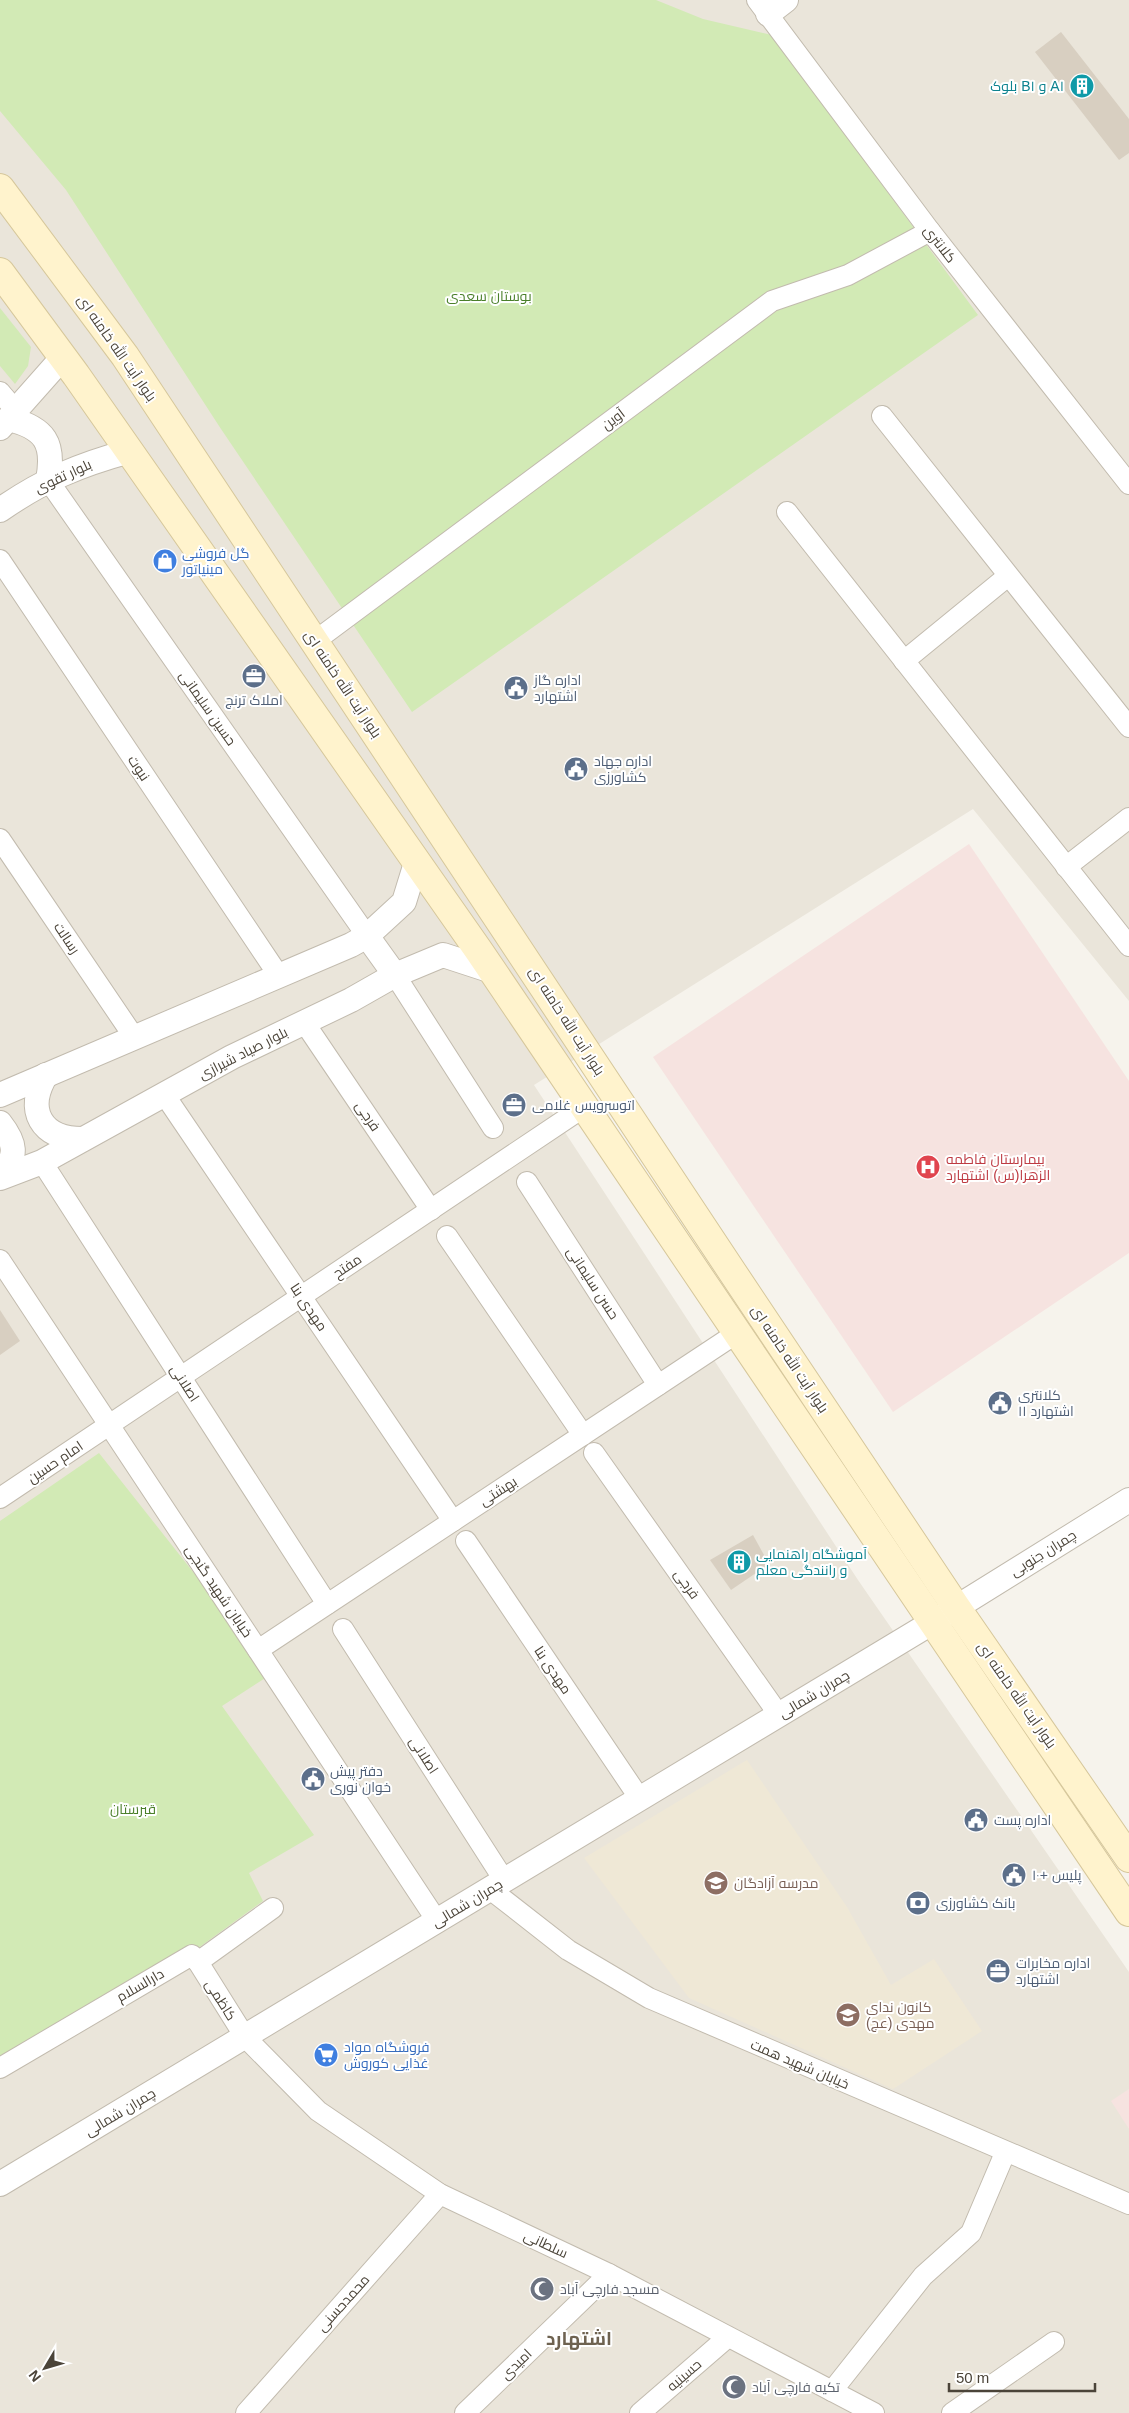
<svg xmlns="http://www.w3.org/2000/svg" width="1129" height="2413" viewBox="0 0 1129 2413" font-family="Helvetica,Cairo,sans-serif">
<rect width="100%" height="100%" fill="#f6f3ec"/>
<path fill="#eae5da" d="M0,0H1129V1001L973,809L534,1085L858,1580L1129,1972V2413H0Z"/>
<path fill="#efe8d6" d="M747,1760L847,1907L891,1985L934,1959L982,2031L893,2089L689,1998L584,1858Z"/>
<g fill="#f6e3e0">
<path d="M969,844L1129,1081V1253L893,1412L653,1057Z"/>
<path d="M1129,2089V2129L1111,2101Z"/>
</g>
<g fill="#d2eab5">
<path d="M0,0H656L703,19L772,35L978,315L412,712L221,429L66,190L0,111Z"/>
<path d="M0,308L31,347L28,366L15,384L0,366Z"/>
<path d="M99,1453L273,1673L222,1706L314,1835L249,1873L263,1901L201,1946L0,2057V1521Z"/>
</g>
<g fill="#d8cfc1">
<path d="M1061,32L1129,119V153L1119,160L1035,52Z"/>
<path d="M0,1310L20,1341L0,1355Z"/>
<path d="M753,1535L769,1564L731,1590L710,1560Z"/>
</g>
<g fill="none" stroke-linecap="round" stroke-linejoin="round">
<defs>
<g id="minor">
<path d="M757,0L930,231L1129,484"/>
<path d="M0,392L17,412"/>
<path d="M882,416L1129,727"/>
<path d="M48,480L367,936"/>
<path d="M787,512L1129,946"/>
<path d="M0,560L279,976"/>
<path d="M315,641L772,301L848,275L930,231"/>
<path d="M904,661L1008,576"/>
<path d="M0,839L134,1037"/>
<path d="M1066,867L1129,818"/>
<path d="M395,975L493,1128"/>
<path d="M304,1022L431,1210"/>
<path d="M164,1094L453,1521"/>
<path d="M42,1162L327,1604"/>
<path d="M527,1182L658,1385"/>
<path d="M447,1236L583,1435"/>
<path d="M0,1260L437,1921"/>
<path d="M594,1453L779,1715"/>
<path d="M0,1498L584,1107"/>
<path d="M466,1541L640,1799"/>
<path d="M343,1629L504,1880"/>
<path d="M258,1650L737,1333"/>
<path d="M490,1889L568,1950L649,1998L1129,2204"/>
<path d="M198,1962L245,2037L318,2111L440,2194L609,2274L874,2413"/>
<path d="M0,2068L192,1955L198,1962L273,1908"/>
<path d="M832,2391L923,2276L971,2233L1005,2153"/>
<path d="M246,2413L440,2194"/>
<path d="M465,2413L609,2274"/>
<path d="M640,2413L728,2337"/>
<path d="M952,2413L1054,2342"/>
</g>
<g id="tertiary">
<path d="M768,14L786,0"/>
<path d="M9,419C45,428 55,443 48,480"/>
<path d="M0,428L63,357"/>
<path d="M0,510C43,480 79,465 130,451"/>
<path d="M367,936L395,975"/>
<path d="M46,1075C25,1110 41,1139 82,1139"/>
<path d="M0,1095L351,945L367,936L404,902L416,863"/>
<path d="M0,1123C15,1142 19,1156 0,1175"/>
<path d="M0,1178L42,1162L232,1057L351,1000L395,975L443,955L492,971"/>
<path d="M0,2184L933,1622L1129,1500"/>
</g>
<g id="secondary">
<path d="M0,188L125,356L733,1273L956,1607L1129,1858"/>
<path d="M0,272L76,375L479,951L1129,1912"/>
</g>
</defs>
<use href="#minor" stroke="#c2bbae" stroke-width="22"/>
<use href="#tertiary" stroke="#c2bbae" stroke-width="26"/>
<use href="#secondary" stroke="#d6c79b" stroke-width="30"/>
<use href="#minor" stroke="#fff" stroke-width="20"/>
<use href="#tertiary" stroke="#fff" stroke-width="24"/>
<use href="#secondary" stroke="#fff3cd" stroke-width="28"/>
</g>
<defs>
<symbol id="building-disc" viewBox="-11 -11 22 22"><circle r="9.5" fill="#0f9aa8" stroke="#fff"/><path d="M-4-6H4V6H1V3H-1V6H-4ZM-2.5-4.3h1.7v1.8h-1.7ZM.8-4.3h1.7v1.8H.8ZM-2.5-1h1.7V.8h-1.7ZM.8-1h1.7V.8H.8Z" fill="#fff"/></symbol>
<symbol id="shop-disc" viewBox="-11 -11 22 22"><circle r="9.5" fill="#3f7fe0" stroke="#fff"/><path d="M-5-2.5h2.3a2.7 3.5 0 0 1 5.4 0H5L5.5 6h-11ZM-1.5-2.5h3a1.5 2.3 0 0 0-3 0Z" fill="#fff"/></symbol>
<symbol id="office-disc" viewBox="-11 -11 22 22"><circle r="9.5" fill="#5c6f8a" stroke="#fff"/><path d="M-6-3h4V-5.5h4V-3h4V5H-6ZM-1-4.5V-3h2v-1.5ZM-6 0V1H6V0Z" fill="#fff"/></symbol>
<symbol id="civic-disc" viewBox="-11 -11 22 22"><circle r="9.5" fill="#5c6f8a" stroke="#fff"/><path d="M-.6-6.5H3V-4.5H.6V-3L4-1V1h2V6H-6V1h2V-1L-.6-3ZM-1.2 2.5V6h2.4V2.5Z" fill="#fff"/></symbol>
<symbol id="hospital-disc" viewBox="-11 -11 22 22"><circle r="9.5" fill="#e0444e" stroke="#fff"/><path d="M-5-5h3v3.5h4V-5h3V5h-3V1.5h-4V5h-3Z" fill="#fff"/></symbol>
<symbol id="school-disc" viewBox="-11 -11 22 22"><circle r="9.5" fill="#8d6e63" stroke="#fff"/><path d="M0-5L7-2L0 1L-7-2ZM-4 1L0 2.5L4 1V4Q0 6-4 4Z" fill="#fff"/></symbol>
<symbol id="bank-disc" viewBox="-11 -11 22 22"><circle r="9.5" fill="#5c6f8a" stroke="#fff"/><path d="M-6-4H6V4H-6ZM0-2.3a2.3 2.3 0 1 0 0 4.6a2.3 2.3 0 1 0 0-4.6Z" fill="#fff"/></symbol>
<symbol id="supermarket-disc" viewBox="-11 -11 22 22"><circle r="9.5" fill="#3f7fe0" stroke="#fff"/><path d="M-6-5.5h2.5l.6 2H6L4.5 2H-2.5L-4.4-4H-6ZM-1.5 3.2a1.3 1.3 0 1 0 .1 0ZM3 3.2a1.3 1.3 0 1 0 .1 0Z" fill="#fff"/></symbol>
<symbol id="mosque-disc" viewBox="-11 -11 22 22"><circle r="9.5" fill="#6b7280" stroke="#fff"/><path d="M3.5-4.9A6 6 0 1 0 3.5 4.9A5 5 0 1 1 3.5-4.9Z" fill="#fff"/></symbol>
</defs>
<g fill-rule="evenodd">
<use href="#building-disc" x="1068" y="72" width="28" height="28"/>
<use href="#shop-disc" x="151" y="547" width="28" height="28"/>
<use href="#office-disc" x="240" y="662" width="28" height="28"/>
<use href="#civic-disc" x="502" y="674" width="28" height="28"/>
<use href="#civic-disc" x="562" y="755" width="28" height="28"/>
<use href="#office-disc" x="500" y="1091" width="28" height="28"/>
<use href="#hospital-disc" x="914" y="1153" width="28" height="28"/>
<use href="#civic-disc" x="986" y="1389" width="28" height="28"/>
<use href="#building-disc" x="725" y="1548" width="28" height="28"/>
<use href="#civic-disc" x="299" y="1765" width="28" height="28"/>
<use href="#civic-disc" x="962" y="1806" width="28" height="28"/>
<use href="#civic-disc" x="1000" y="1861" width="28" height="28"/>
<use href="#school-disc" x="702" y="1869" width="28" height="28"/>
<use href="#bank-disc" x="904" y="1889" width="28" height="28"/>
<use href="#office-disc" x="984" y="1957" width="28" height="28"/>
<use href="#school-disc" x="834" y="2001" width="28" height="28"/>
<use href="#supermarket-disc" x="312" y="2041" width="28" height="28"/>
<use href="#mosque-disc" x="528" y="2275" width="28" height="28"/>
<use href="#mosque-disc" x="720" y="2373" width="28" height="28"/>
</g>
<g text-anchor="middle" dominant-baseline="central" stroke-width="4" stroke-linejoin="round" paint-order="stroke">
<g font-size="14" fill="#0d838f" stroke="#fff" text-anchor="end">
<text x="1064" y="86">بلوک B۱ و A۱</text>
<text x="756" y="1554" text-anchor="start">آموشگاه راهنمایی<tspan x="756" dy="16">و رانندگی معلم</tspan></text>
</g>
<g font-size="14" fill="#4b4439" stroke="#fff">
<text transform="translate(940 244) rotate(52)">کلانتری</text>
<text transform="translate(117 348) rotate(55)">بلوار آیت الله خامنه ای</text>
<text transform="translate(613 419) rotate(-37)">آوین</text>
<text transform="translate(63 476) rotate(-25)">بلوار تقوی</text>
<text transform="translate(343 684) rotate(56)">بلوار آیت الله خامنه ای</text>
<text transform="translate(208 708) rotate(55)">حسین سلیمانی</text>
<text transform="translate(139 768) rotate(56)">نبوت</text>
<text transform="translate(67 938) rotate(56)">رسالت</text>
<text transform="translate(567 1021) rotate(57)">بلوار آیت الله خامنه ای</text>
<text transform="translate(243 1053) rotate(-27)">بلوار صیاد شیرازی</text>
<text transform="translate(368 1116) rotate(56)">فرجی</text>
<text transform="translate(347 1266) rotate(-34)">مفتح</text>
<text transform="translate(593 1283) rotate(57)">حسن سلیمانی</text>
<text transform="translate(309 1307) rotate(56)">مهدی بنا</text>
<text transform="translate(790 1359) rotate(56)">بلوار آیت الله خامنه ای</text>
<text transform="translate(185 1383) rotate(57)">اصلانی</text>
<text transform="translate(55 1462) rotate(-34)">امام حسین</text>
<text transform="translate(498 1491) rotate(-33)">بهشتی</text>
<text transform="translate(1043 1553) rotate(-32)">چمران جنوبی</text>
<text transform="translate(687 1584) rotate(55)">فرجی</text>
<text transform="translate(219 1591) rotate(56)">خیابان شهید گنجی</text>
<text transform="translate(553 1670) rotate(56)">مهدی بنا</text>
<text transform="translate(814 1694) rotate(-31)">چمران شمالی</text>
<text transform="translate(1017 1695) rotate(55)">بلوار آیت الله خامنه ای</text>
<text transform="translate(424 1755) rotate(57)">اصلانی</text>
<text transform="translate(467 1903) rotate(-31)">چمران شمالی</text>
<text transform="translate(140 1985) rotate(-30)">دارالسلام</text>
<text transform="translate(221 2000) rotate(58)">کاظمی</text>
<text transform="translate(800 2064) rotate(23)">خیابان شهید همت</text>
<text transform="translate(120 2112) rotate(-31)">چمران شمالی</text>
<text transform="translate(546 2244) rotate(25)">سلطانی</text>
<text transform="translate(343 2303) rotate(-48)">محمدحسنی</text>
<text transform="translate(516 2364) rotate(-44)">امیدی</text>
<text transform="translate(684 2375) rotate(-41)">حسینیه</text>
</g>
<g font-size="14" fill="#4a7f2a" stroke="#fff">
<text x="489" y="296">بوستان سعدی</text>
<text x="133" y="1809">قبرستان</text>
</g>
<g font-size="14" fill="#366cbe" stroke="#fff" text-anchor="start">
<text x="182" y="553">گل فروشی<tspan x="182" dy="16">مینیاتور</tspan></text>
<text x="344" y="2047">فروشگاه مواد<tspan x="344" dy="16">غذایی کوروش</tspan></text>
</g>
<g font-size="14" fill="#4e5e75" stroke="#fff" text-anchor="start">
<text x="534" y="680">اداره گاز<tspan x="534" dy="16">اشتهارد</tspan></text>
<text x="254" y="700" text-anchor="middle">املاک ترنج</text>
<text x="594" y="761">اداره جهاد<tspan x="594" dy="16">کشاورزی</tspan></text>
<text x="532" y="1105">اتوسرویس غلامی</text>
<text x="1018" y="1395">کلانتری<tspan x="1018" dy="16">۱۱ اشتهارد</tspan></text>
<text x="330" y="1771">دفتر پیش<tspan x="330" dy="16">خوان نوری</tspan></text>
<text x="994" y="1820">اداره پست</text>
<text x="1032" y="1875">پلیس +۱۰</text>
<text x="936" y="1903">بانک کشاورزی</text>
<text x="1016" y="1963">اداره مخابرات<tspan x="1016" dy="16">اشتهارد</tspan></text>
</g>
<g font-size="14" fill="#be3a42" stroke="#fff" text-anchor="start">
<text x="946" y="1159">بیمارستان فاطمه<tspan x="946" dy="16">الزهرا(س) اشتهارد</tspan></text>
</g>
<g font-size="14" fill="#785e54" stroke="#fff" text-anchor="start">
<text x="734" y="1883">مدرسه آزادگان</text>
<text x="866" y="2007">کانون ندای<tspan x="866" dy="16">مهدی (عج)</tspan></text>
</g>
<g font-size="14" fill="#5b616d" stroke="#fff" text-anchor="start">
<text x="560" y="2289">مسجد فارچی آباد</text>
<text x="752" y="2387">تکیه فارچی آباد</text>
</g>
<g font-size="19" font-weight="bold" fill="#6e6250" stroke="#fff">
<text x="579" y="2338">اشتهارد</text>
</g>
</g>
<g transform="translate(45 2368) rotate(232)" stroke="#ffffff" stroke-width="4" paint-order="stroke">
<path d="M0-4L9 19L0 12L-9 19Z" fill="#4b4439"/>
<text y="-8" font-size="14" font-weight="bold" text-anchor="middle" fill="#4b4439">N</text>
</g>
<path d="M949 2383v8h146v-8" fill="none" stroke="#4b4439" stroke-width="2.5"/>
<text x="956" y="2383" font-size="15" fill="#4b4439" stroke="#ffffff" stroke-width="4" paint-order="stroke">50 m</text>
</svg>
